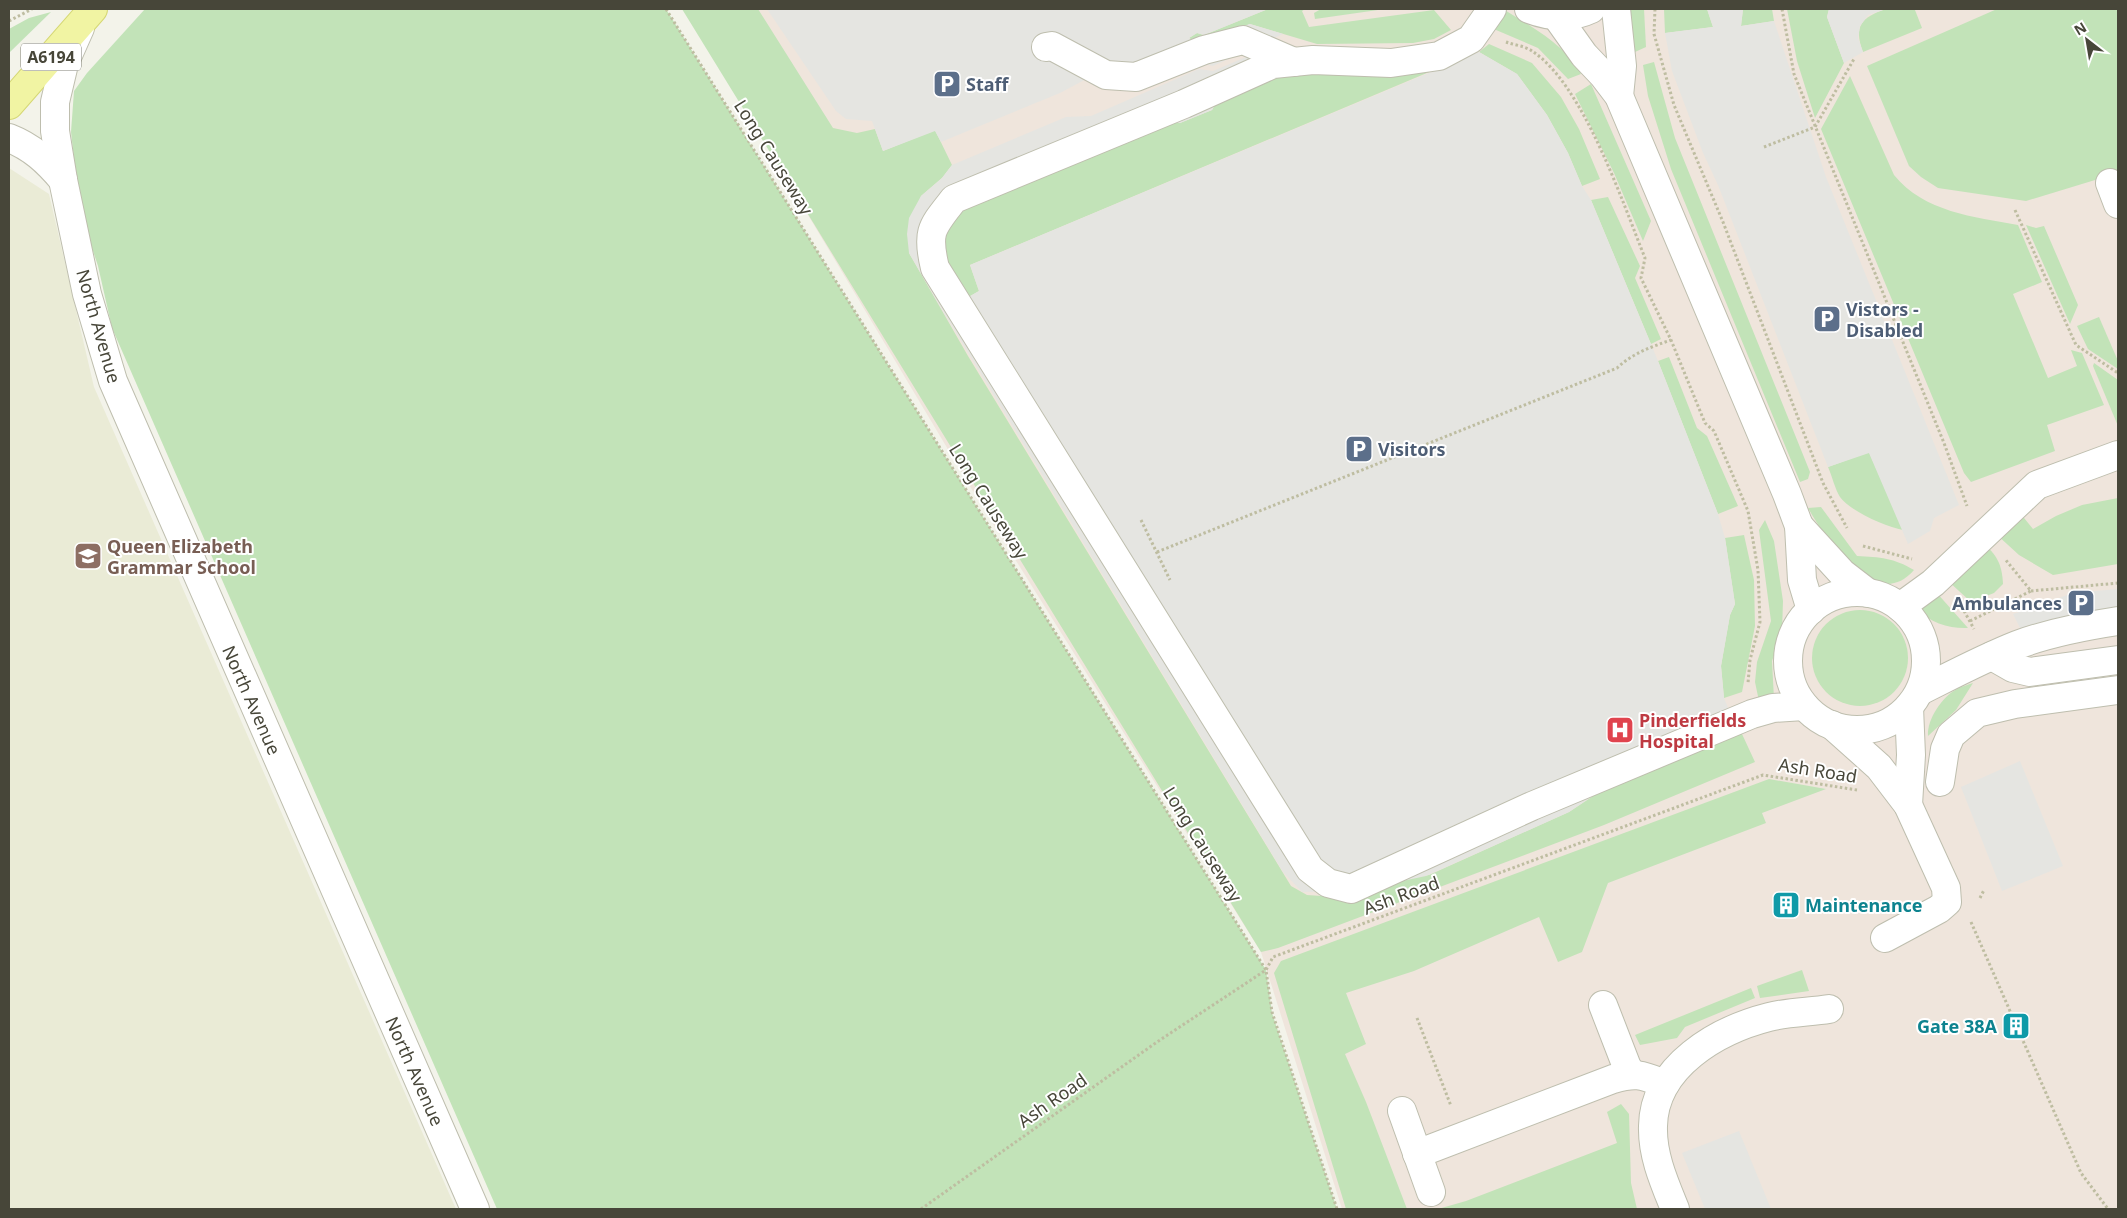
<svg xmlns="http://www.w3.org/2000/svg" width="2127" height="1218" viewBox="0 0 2127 1218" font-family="'Noto Sans',sans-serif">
<rect width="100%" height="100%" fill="#f3f3ea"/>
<path fill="#eaebd6" d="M9,168L49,194L94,387L456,1209H9Z"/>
<path fill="#efe5dc" d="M685,9H2118V1209H1342L1261,952L983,508Z"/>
<g fill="#c2e3b8">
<path d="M145,9H666L1266,970L1272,1013L1337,1209H497L112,328L98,266L80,212L71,132L74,91L87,73Z"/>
<path d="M682,9H758L833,128L857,133L875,129L883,151L935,130L952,165L942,178L921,196L909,253L968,356L1291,886L1307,895L1337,897L1380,882L1429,875L1569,812L1619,779L1737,730L1742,734L1755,762L1604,825L1278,948L1261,952Z"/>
<path d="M1268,9H1305L1302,11L1309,27L1434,10L1451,30L1434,39L1413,43L1317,44L1250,24L1197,43L1189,38L1197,33L1204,35Z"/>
<path d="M1321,9H1385L1315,19L1314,13Z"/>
<path d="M1503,9C1531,27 1565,44 1581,74L1568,79L1538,48L1489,27Z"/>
<path d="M1628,9H1644L1646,47L1635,52Z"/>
<path d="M1664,9H1707L1713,27L1665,33Z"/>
<path d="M1743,9H1772L1774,21L1741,26Z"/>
<path d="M1787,9H1829L1827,17L1844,63L1815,118L1797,61Z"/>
<path d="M1886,9L1915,10L1922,28L1863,52C1853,26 1862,17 1886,9Z"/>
<path d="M1997,9H2118V173L2026,201L1938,188L1921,177L1909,166L1867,66Z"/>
<path d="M51,12L9,53V29L29,18Z"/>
<path d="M1467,44L1472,54L970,265L979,291L965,299L941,252L940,242L953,210L1165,120L1180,123L1212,110L1220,96L1303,64Z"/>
<path d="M1489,44L1532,63L1561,97L1579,129L1600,179L1582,186L1568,153L1547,115L1517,74L1479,52Z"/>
<path d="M1654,62L1675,138L1810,472L1808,479L1800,482L1671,169L1648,96L1643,65Z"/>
<path d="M1850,76L1894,175C1924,212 1974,217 2018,225L2042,282L2013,294L2048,378L2077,366L2071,350L2082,353L2104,405L2047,425L2055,451L1971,482L1964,473L1821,129Z"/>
<path d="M1591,84L1651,221L1643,241L1614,173L1575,94Z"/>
<path d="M1608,197L1640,266L1635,278L1661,339L1651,344L1591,200Z"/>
<path d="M2026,225L2036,228L2044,226L2078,305L2070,324Z"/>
<path d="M2099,317L2118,361V369L2088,349L2077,326Z"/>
<path d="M1669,357L1697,428L1707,436L1738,506L1718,514L1658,361Z"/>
<path d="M2094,363L2118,380V426L2093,366Z"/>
<path d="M1869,452L1903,530C1886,527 1850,511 1840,497C1835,489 1832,476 1828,467Z"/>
<path d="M2118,498V564L2053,575L2019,555L1996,534L2020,513L2033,529L2056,516L2082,505Z"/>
<path d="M1821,507L1857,556C1880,557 1894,558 1914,570C1875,615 1826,539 1808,508Z"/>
<path d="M1765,520L1774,541L1783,601L1782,631L1772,661L1774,699L1760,706L1755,682L1757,662L1771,621L1759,530Z"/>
<path d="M1744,535L1754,580L1755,626L1742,692L1724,698L1721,666L1730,615L1735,604L1725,538Z"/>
<path d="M1982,542C1997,555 2002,564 2003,584L1994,593L1971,602L1947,580Z"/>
<path d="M1936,592L1968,628C1951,629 1929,623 1918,609Z"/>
<circle cx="1860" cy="658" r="48"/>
<path d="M1973,683L1956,710L1928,736C1927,719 1942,697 1957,689C1962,686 1968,685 1973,683Z"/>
<path d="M1769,779L1826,789L1762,813L1766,823L1608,883L1582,952L1558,962L1539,917L1414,971L1346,993L1366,1044L1345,1054L1366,1102L1407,1209H1346L1274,973L1281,961Z"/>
<path d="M1802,970L1809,991L1760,998L1757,986Z"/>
<path d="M1751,988L1755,998L1685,1027L1677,1038L1640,1045L1635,1035Z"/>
<path d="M1621,1104L1629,1114L1631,1183L1637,1209H1438L1466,1201L1617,1143L1607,1112Z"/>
</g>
<g fill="#e5e5e1">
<path d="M767,9H1268L1204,35L1197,33L1189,38L1197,43L1250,24L1283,34L1213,66L1198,62L1128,91L1090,77L1060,93L941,142L935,131L883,151L872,121L846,119L836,111Z"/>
<path d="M1707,9H1743L1741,26L1774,21L1826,177L1959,505L1934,518L1930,531L1908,544L1869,453L1828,467L1718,185L1703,153L1672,71L1665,33L1713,27Z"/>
<path d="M1829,9H1919L1915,10L1886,9L1868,15L1860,26L1858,38L1863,52L1844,63L1827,17Z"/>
<path d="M1479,52L1517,74L1547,115L1568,153L1582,186L1591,200L1658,361L1718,514L1725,538L1735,604L1730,615L1721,666L1724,698L1737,730L1619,778L1569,812L1426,876L1355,891L1302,892L1283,872L944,313L909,253L907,234L909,218L921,196L942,178L952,165L1066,117L1091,116L1199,69L1213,71L1253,54L1265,79L1220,96L1212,110L1180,123L1165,120L965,203L943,225L941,252L965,299L979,291L970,265Z"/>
<path d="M2118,589V614L2024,636L2013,614L2073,593Z"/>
<path d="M2020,761L2063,866L2002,891L1961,787Z"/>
<path d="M1739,1131L1771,1209H1705L1682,1153Z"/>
</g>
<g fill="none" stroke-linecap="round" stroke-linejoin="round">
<defs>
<g id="minor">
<path d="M1492,9L1471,39L1439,56L1391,63L1313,60L1273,64L1184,104L954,199C932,227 926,231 935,268L1310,869L1328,883L1351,889L1532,806L1752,714L1773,708L1804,706"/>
<path d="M1529,9C1550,17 1570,19 1591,9"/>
<path d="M1616,9L1622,66L1619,96"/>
<path d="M1557,17L1584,55L1603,75L1619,96L1787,494L1799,526L1802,580L1811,610"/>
<path d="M80,28L64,64L55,102V131L63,180L87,294L113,381L475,1209"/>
<path d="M1046,47L1052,46L1106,75L1136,77L1204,50L1243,40L1294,62"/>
<path d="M9,138C32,147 47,161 63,180"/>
<path d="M2110,183L2118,204"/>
<path d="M1799,526L1842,573L1868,593"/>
<circle cx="1857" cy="661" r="69"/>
<path d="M1900,607L1933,583L2037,485L2118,455"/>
<path d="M1992,656L2013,668L2030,672L2118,660"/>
<path d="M1920,691C1952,675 1984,658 2017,645C2049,633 2085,626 2118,621"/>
<path d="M1832,725L1879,767L1908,805L1946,888L1947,902L1939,909L1885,938"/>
<path d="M1940,782L1945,749L1951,735L1977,713L2015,704L2118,690"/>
<path d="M1908,805L1911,755L1909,707"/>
<path d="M1603,1005L1627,1067L1632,1074"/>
<path d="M1402,1111L1431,1192"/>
<path d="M1417,1154L1613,1079C1637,1072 1642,1075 1665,1084"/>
<path d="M1675,1209C1664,1182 1652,1155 1653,1126C1654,1066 1718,1030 1769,1017C1788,1012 1810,1012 1829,1009"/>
</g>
<path id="major" d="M9,105L93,9"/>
</defs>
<use href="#minor" stroke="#bebeae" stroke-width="30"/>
<use href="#major" stroke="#d5d774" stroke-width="30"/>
<g stroke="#bebda1" stroke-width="3" stroke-dasharray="2.5 2.5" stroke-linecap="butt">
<path d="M666,9L1266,970L1272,1012L1337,1209"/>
<path d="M1655,9L1654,34L1674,105L1723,222L1823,483L1847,528"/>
<path d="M1782,9L1794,74L1944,443L1967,506"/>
<path d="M9,21L32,9"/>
<path d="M1506,42C1514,45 1525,46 1532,51C1583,84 1622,201 1645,258L1641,278L1671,340L1705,423L1714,431L1748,511L1758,570L1760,622L1750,660L1748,683"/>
<path d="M1764,147L1815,127L1854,59"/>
<path d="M2015,210L2076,345L2118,373"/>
<path d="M1141,520L1170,580"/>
<path d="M1863,546L1912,559"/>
<path d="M1157,552L1617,368C1633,353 1651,347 1671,340"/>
<path d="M2031,591L2118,583"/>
<path d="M1957,604L1963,609L1974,629"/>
<path d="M1970,621L2031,591L2005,559"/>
<path d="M1980,898L1984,890"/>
<path d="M1971,922L2081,1173L2108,1209"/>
<path d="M1417,1018L1451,1106"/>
<path d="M921,1209L1157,1042L1266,970L1273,957L1763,775L1857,790"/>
</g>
<use href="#minor" stroke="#fff" stroke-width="28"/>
<use href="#major" stroke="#f1f4a3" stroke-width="28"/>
</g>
<defs>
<symbol id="parking-square" viewBox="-11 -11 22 22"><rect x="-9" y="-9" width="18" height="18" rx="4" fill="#5c6f8a" stroke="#fff"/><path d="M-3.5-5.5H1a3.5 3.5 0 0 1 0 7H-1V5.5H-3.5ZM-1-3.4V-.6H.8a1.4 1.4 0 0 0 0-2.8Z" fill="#fff"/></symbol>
<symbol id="school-square" viewBox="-11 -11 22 22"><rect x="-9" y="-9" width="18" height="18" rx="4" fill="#8d6e63" stroke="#fff"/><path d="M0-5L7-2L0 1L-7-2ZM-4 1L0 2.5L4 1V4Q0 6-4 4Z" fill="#fff"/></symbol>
<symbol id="hospital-square" viewBox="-11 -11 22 22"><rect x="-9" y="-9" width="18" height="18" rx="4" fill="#e0444e" stroke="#fff"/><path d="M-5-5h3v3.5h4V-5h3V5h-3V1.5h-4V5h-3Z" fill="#fff"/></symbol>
<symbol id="building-square" viewBox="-11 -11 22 22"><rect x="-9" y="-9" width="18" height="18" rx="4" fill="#0f9aa8" stroke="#fff"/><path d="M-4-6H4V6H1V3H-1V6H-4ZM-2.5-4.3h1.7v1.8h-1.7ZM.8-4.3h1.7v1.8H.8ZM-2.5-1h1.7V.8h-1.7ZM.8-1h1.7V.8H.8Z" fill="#fff"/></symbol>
</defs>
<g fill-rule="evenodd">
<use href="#parking-square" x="931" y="68" width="32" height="32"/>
<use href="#parking-square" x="1811" y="303" width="32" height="32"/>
<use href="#parking-square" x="1343" y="433" width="32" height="32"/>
<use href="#school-square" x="72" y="540" width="32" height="32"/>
<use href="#parking-square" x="2065" y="587" width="32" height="32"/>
<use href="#hospital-square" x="1604" y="714" width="32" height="32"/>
<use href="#building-square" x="1770" y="889" width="32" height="32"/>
<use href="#building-square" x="2000" y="1010" width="32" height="32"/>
</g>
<g text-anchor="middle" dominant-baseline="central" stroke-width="4" stroke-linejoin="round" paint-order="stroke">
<rect fill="#fff" stroke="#7e7e74" stroke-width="1" x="21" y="43.5" width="60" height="27" rx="4"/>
<g font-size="16" font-weight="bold" fill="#474639">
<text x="51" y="57">A6194</text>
</g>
<g font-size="18" font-weight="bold" fill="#4e5e75" stroke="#fff" text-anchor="start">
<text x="966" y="84">Staff</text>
<text x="1846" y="309">Vistors -<tspan x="1846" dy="21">Disabled</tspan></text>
<text x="1378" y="449">Visitors</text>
<text x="2062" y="603" text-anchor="end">Ambulances</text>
</g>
<g font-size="18" fill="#474639" stroke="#fff">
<text transform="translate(774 157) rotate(58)">Long Causeway</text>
<text transform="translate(99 326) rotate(74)">North Avenue</text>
<text transform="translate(989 501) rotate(58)">Long Causeway</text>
<text transform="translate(252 700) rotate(66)">North Avenue</text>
<text transform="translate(1818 770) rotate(9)">Ash Road</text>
<text transform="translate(1203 844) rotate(58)">Long Causeway</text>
<text transform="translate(1401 895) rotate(-20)">Ash Road</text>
<text transform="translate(415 1071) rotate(66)">North Avenue</text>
<text transform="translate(1052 1100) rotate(-35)">Ash Road</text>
</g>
<g font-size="18" font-weight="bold" fill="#785e54" stroke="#fff" text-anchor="start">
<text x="107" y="546">Queen Elizabeth<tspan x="107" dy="21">Grammar School</tspan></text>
</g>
<g font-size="18" font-weight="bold" fill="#be3a42" stroke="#fff" text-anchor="start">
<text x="1639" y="720">Pinderfields<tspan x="1639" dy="21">Hospital</tspan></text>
</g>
<g font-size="18" font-weight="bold" fill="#0d838f" stroke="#fff" text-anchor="start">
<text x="1805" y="905">Maintenance</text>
<text x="1997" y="1026" text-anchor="end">Gate 38A</text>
</g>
</g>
<rect width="2127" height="1218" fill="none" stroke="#474639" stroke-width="20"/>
<g transform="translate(2087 40) rotate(329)" stroke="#ffffff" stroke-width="4" paint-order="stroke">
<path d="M0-4L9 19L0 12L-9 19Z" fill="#474639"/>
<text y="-8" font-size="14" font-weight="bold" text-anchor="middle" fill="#474639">N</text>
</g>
</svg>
